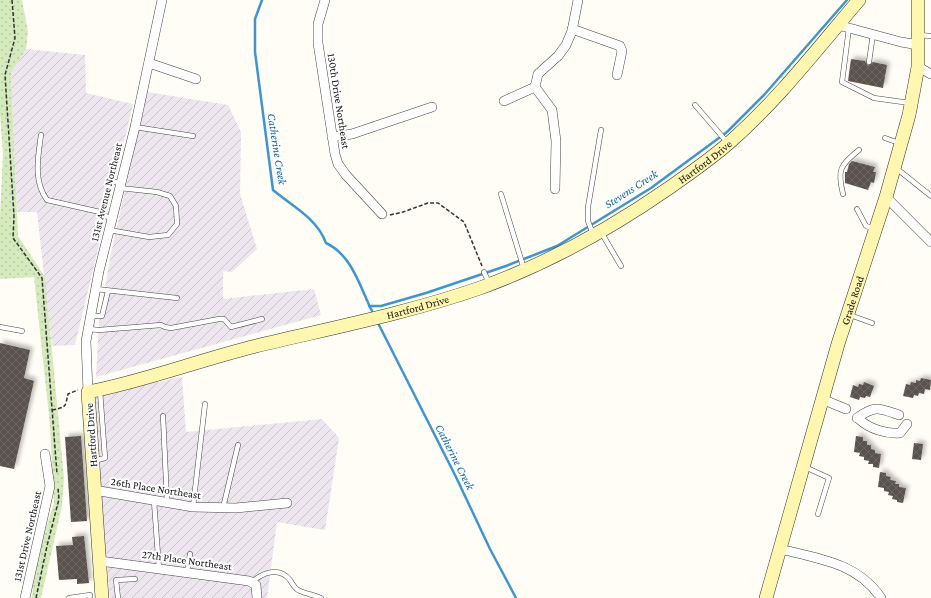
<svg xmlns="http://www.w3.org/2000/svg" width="931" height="598" viewBox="0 0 931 598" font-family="'Crimson Pro',serif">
<defs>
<pattern id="industrial-furrows" width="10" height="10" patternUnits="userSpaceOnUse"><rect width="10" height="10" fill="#eee6ef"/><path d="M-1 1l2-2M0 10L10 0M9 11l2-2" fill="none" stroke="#cbc4cc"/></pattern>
<pattern id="grass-dots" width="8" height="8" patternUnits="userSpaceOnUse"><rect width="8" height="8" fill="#d5ebbd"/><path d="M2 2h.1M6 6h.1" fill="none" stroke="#b6c8a1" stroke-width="1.8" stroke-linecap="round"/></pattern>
<pattern id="building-cross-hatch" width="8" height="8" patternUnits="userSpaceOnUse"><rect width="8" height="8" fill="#5a524d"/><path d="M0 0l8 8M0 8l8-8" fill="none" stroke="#6d6662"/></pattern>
<filter id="shadow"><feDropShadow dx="3" dy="-3" stdDeviation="2" flood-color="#0004"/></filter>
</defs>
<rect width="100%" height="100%" fill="#fffdf5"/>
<g fill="url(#industrial-furrows)">
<path d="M26,49L85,55L86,93L133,104L75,345L52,346L37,212H17L11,73Z"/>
<path d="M147,92L228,105L241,132L240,194L257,249L232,272L223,271V299L314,289L321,315L96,377L99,322L111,253Z"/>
<path d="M182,377L186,432L322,419L339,438L325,530L277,522L267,598H110L92,396Z"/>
</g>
<path fill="url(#grass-dots)" d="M0,0H22L28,32L26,49L11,73L18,236L45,277L64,478L62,506L41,598H32L33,585L42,541L54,503L50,425L34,277L0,279V218L3,153L0,114Z"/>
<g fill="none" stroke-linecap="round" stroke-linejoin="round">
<g stroke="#3f96cf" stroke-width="2.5">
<path d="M262,0L255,19V52L273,190C292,206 317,218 326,243C352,255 360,287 372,311"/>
<path d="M369,306H381L426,293L506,266L557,246L651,188L727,132L764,95L847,0"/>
<path d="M378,323L456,477L490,549L516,598"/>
</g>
</g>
<g fill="url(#building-cross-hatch)" filter="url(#shadow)">
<path d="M851,59L865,61L868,66L873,62L887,65L883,88L848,81Z"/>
<path d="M852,161L875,167L873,172H876L874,183L871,182L868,190L845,183V172H847L849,164Z"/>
<path d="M0,343L30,350L24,378L34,381L14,469L0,466Z"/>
<path d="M921,378L931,380L930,390L925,389L924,394L919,393L918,396L914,395L913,398L903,396L906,384L910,385L911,382L916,383V380L920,381Z"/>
<path d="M864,382L874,386L870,397L866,396L865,398L860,397L859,400L850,397L853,385L858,387L859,384L863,385Z"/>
<path d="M81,436L87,521L71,522L65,437Z"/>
<path d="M856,436L863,437V441H867V445H871V449L875,450V453L881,454L879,468L873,467V464H868L869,461L864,460V457L859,456L860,453L854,452Z"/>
<path d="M914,443L923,444L921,460L912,459Z"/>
<path d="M880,472L886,473V476L891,477L890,480L896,481L895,484H899V487L906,488L903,503L897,502V500L892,499L893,496L888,495L889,492L884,491V488L878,487Z"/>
<path d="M84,536L89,583L77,584V579L59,580L56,546L73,545L72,537Z"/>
</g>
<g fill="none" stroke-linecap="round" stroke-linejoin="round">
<defs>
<g id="lane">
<path d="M849,28L842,82L874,98L910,103"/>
<path d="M919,35L931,36"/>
<path d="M869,62L873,34"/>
<path d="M695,105L727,142"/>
<path d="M135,127L193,136"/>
<path d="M41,135C38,157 33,181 47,200L100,212L112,220"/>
<path d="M885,138L899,143"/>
<path d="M896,168L931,196"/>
<path d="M108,181L121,183"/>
<path d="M501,194L524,269"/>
<path d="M843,194C837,170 840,165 859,150"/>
<path d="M857,209L866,226L875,229"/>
<path d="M109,230L149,237L168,235L177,224L176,206L170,196L157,192L120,188"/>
<path d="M601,232L621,266"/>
<path d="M593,234L588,221V207L601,130"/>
<path d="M484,272L489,283"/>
<path d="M96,289L177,298"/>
<path d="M850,315L872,323"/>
<path d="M91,316H102L108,291"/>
<path d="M0,327L22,331"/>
<path d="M89,329L99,330L161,325L165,327L171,328L219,319H224L231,327L262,319"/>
<path d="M163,416L167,502"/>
<path d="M94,461L105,458L100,391"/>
<path d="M805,467L829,478L818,514"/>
<path d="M154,501L159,569"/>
<path d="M193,507L205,404"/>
<path d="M223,508L238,445"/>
<path d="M187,572L190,554"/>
<path d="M252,582C262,573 279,566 290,580C293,585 295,589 300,591C307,594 314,595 321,598"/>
<path d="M69,598L90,595V598"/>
<path d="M118,598L116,580L135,579"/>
</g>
<g id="street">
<path d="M325,0L318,24V43L335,154L338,164L346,175L382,214"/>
<path d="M838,25L901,42L919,45"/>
<path d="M572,29L620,46L622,51L617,75"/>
<path d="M149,63L196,79"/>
<path d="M918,67L931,74"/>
<path d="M504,101L535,87"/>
<path d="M332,137L352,134L432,107"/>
<path d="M555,189L556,141L552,110L535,87L538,74L558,56L566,45L572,31L578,0"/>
<path d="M886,197L931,242"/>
<path d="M88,392L86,341L99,271L135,127L162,0"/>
<path d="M824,400L846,409"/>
<path d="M857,418C875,405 879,408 899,415"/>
<path d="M860,420C870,429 886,434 900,433L907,424"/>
<path d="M94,490L193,507L236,508L287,503"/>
<path d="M780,549C817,558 858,563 881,598"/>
<path d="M100,561L249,581L256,585L257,598"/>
<path d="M25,598L50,486L45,454"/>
</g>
<g id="secondary">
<path id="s1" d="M102,598L88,392C145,381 199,360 256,346C331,328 408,313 480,288C549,263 610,229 669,188C690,173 711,159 730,142C778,100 817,49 859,0"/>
<path id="s2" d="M766,598L838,344L886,197L909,115L918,67V0"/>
</g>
</defs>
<use href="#lane" stroke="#444" stroke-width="5.5"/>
<use href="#street" stroke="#444" stroke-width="10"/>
<use href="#secondary" stroke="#333" stroke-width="14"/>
<g stroke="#333" stroke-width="1.5" stroke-dasharray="4 2" stroke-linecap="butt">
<path d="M12,0L15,38L5,75L14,216L13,238L42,278L57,474"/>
<path d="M390,215L403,212L428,203H438L464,222L482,266"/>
<path d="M52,410C67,407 65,407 68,394L78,390"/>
<path d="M36,598L47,546L59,499L58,488"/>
</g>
<use href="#lane" stroke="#fff" stroke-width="4.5"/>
<use href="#street" stroke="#fff" stroke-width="9"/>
<use href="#secondary" stroke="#fff6b0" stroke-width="13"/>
</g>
<g text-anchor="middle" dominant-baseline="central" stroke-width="4" stroke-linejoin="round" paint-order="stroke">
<g font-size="11" fill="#111" stroke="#fff">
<text transform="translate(339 101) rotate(81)">130th Drive Northeast</text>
<text stroke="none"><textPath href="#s1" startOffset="871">Hartford Drive</textPath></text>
<text transform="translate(106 192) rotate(-76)">131st Avenue Northeast</text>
<text stroke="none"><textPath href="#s2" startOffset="310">Grade Road</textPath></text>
<text stroke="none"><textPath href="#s1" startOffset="547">Hartford Drive</textPath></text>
<text transform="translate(91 435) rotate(-94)">Hartford Drive</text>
<text transform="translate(156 488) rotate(9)">26th Place Northeast</text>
<text transform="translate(27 536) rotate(-77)">131st Drive Northeast</text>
<text transform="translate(187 560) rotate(8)">27th Place Northeast</text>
</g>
<g font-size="12" font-style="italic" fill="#1768a6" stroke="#fff">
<text transform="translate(277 149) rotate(81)">Catherine Creek</text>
<text transform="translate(631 189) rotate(-33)">Stevens Creek</text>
<text transform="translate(455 457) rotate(63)">Catherine Creek</text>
</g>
</g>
</svg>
